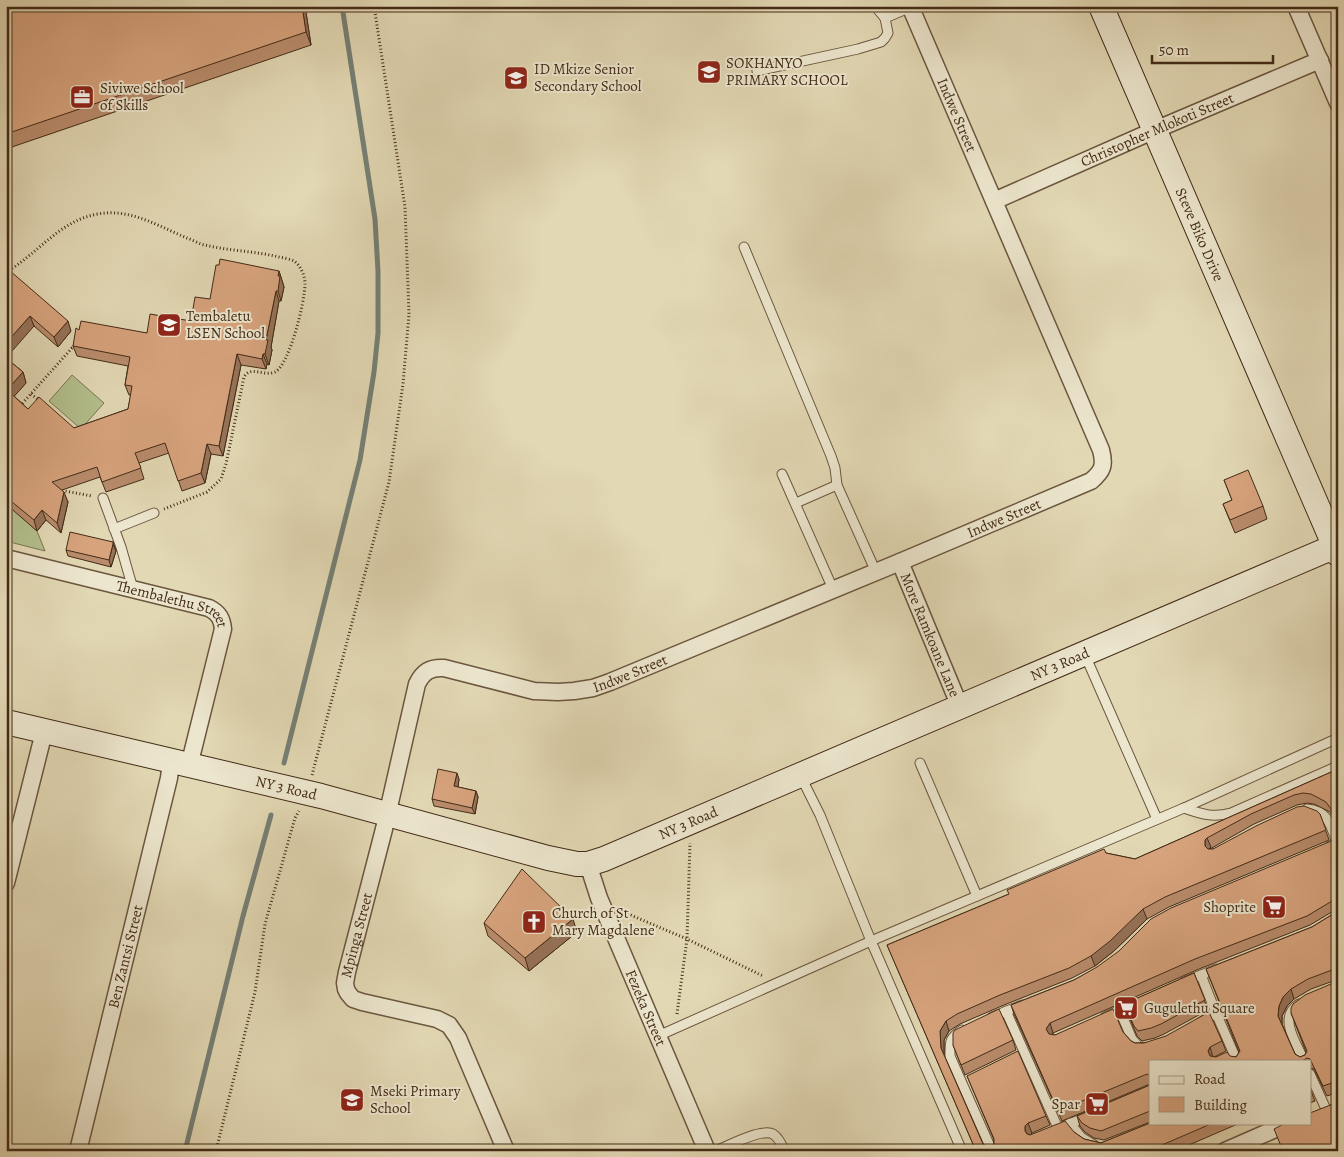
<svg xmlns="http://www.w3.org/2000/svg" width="1344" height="1157" viewBox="0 0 1344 1157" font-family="Alegreya,serif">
<rect width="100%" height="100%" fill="#e2d8b4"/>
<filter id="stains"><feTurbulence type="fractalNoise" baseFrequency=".004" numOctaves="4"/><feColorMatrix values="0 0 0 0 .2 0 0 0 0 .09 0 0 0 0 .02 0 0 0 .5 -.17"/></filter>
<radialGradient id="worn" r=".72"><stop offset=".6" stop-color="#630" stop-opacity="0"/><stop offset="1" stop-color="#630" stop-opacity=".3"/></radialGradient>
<g fill="#b3bf8d" stroke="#7b7552">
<path d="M72,375L104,403L81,429L49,401Z"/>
<path d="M6,503L37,531L45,551L6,541Z"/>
</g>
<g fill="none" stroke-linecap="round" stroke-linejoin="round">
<g stroke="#758075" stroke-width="5">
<path d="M284,763L360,460L374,372L378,333V271L375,219L342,6"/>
<path d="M185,1151L243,916L271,815"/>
</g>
<defs>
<g id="lane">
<path d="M875,6L885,18"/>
<path d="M757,71L858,49L881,42L885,38L888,33L885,18L911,7"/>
<path d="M744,247L831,456L835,468L837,485"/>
<path d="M782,474L833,589"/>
<path d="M103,498L121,547L133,589"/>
<path d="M796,503L837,485L876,572"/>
<path d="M114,529L154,513"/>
<path d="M1085,655L1157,819"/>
<path d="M920,763L977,896"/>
<path d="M801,777L820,815L871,941L962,1151"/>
<path d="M1184,808C1201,814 1213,818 1231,813L1338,766"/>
<path d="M1307,809C1328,810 1331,826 1337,843L1330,846"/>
<path d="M1201,975L1216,1013L1203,1021"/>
<path d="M1184,982L1216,969"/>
<path d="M1299,1004C1277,1017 1297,1044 1304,1061"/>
<path d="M1006,1011L1058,1128"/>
<path d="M1120,1011L1132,1039L1139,1047L1146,1048"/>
<path d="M1216,1013L1237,1061"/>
<path d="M992,1017L1022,1005"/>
<path d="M1105,1017L1136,1003"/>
<path d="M962,1030C949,1038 950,1042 950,1056L992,1151"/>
<path d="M658,1036L871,941L1184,808L1338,738"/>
<path d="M1310,1074L1325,1107"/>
<path d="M1070,1123L1081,1137L1094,1145"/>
<path d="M1057,1129L1089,1116"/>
<path d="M716,1151C727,1146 762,1128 773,1134C779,1138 782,1145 784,1151"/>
</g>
<g id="street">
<path d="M1296,6L1338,103"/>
<path id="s1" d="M994,201L1155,130L1320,60"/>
<path id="s2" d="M6,558L209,608C219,613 222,619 223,629L189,766"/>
<path id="s3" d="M900,562L960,707"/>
<path id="s4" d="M588,864L599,898L707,1151"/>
<path d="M6,883L44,732"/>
<path id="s5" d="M78,1151L169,778L171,762"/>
<path id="s6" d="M506,1151L458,1038L449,1025L437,1019L362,1002L353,999L348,993L346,989L345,983L347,972L384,829L417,684C423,672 430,667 444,668L534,691L558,692L574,691L593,688L610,682L900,562L1091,481C1103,471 1105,465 1101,450L910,6"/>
<path d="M1225,1151L1289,1123"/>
</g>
<g id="secondary">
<path id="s7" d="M1101,6L1338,554"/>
<path id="s8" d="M6,722L321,796L548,858L577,864H588L604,859L1338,545"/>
</g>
</defs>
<use href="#lane" stroke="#6b563e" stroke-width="11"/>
<use href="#street" stroke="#6b563e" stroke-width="19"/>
<use href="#secondary" stroke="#432b17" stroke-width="26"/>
<g stroke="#432b17" stroke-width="3" stroke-dasharray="1 2.5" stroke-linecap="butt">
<path d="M6,272C38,254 60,220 98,214C130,208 158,226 187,238C193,240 199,244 205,245C229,251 255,251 279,257C284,258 290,259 294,261C301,266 305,276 305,284C305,301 290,364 275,372C264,377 251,365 244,377L226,464L221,479L207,492L164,509"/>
<path d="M31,394L40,401"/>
<path d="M20,406L72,348L77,349"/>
<path d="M60,487L65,491L92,496"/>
<path d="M312,775L389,482L403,384L409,314L405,207L374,6"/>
<path d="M621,911L687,939L763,976"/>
<path d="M677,1014L687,939L690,843"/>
<path d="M216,1151L255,992L265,924L295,818L299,811"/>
</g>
<use href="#lane" stroke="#ece6ce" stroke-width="9"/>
<use href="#street" stroke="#ece6ce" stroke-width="16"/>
<use href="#secondary" stroke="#ece6ce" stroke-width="24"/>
</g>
<g fill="#b98c6c" stroke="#432b17">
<path d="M6,6H305L311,45L6,149Z"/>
<path d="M279,271L284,287L281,301H279L271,347L272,350L269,365L267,364L266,369L241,365L223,456L211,454L205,483L182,491L169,453L139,463L144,479L106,492L100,477L62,490L68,502L61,533L46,520L37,531L6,504V358L23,372L26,383L14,396L28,409L74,428L128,409L131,395H129L125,385L128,366L77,356L73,346L79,330L147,333L191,321L210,299Z"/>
<path d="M6,272L71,331L58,347L34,326Z"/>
<path d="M1224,480L1263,506L1267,519L1235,533L1223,504L1232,500Z"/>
<path d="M113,542L116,551L111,567L68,556L66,550Z"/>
<path d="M1338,769L1335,819L1330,812L1314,804L1307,803L1297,805L1254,824L1210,849H1213L1320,814L1329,840L1169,907L1147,919L1114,951L1095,966L1072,978L1004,1005L960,1024L949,1031L944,1040V1056L983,1144L987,1147H991L994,1144V1140L967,1076L1046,1116L1050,1125L1032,1133L1029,1135L1074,1132L1084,1139L1101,1143L1150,1123H1240L1175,1151H976L887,945L1009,894L1106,853L1135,859Z"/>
<path d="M459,779L458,787L476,791L478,797L475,814L434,806L432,799Z"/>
<path d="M1338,837V911L1335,910L1310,925L1199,969L1053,1033V1035L1123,1032L1131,1041L1135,1043L1222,1041L1226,1051L1214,1057H1236L1239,1052L1206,969L1312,927L1338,911V980H1336L1311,989L1294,999L1287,1006L1282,1016V1024L1295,1054L1300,1057L1305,1055L1306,1052L1291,1013L1338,981V1092L1327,1096L1314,1069L1310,1068V1061H1150V1084L1062,1121L1014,1014L1011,1005L1074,980L1336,839Z"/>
<path d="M484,923L577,932L529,971L488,936Z"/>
<path d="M1194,973L1208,1010L1164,1034L1155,1038L1142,1041L1137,1036L1124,1004Z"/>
<path d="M1013,1040L1016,1050L965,1075L953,1045Z"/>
<path d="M1150,1085V1122L1104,1140L1094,1138L1085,1132L1080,1126L1077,1116Z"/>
<path d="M1310,1088L1315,1101L1310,1103Z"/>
</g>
<g fill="#967258" stroke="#432b17">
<path d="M302,6H305L311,45L306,32Z"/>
<path d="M279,271L284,287L281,301L278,291V276Z"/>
<path d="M276,291L279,301L271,347L272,350L269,365L265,354L266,340Z"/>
<path d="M30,316L34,326L6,358V343Z"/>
<path d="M68,321L71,331L58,347L54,337Z"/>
<path d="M237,354L241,365L223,456L219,446Z"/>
<path d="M263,354L267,364L266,369L262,359Z"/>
<path d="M23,372L26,383L11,400L7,390Z"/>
<path d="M207,444L211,454L205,483L201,473Z"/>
<path d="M64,492L68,502L61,533L57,523Z"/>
<path d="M42,510L46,520L37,531L34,520Z"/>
<path d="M113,544L116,551L111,567L109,560Z"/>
<path d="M457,773L459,779L457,793L454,786Z"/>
<path d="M476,791L478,797L475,814L472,808Z"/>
<path d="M1207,838L1211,847L1208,850L1205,846V840Z"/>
<path d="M1143,909L1147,919L1114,951L1095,966L1091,956Z"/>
<path d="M573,919L577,932L529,971L525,958Z"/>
<path d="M1291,989L1294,999L1287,1006L1282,1016V1026L1278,1016L1279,1006L1283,997Z"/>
<path d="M946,1021L949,1031L944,1040V1058L941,1048L940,1031Z"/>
<path d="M1050,1023L1053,1033L1050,1039L1046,1029Z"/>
<path d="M1210,1047L1213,1057L1212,1061L1208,1051Z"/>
<path d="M1028,1123L1032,1133L1029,1136L1025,1131V1126Z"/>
</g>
<g fill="#d7a37d" stroke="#432b17">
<path d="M6,6H302L306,32L6,134Z"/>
<path d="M220,259L279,271L278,276H280L278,291H276L266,340H268L265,354H263L262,359L237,354L219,446L207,444L201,473L178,481L165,443L135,453L141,468L102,482L97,467L52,482L64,492L57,523L42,510L34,520L6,497V358L23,372L7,390L28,409L39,397L74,428L128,409L132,386L125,385L130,357L73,346L76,328L79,330L81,321L147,333L150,314L191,321L195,297L210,299L216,265H219Z"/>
<path d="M9,270L68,321L54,337L30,316L6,343V272Z"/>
<path d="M1248,470L1263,506L1230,520L1223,504L1232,500L1224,480Z"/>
<path d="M70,532L113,542V544L109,560L66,550Z"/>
<path d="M438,769L457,773L454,786L476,791L472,808L432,799Z"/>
<path d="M1338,769V827L1331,809L1326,802L1311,794L1303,793L1294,795L1251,814L1207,838L1205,840V846L1208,849H1213L1256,826L1297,807L1304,806L1317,811L1320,814L1326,830L1165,897L1143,909L1110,941L1091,956L1069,968L1000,995L957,1014L946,1021L940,1031L941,1048L983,1144L987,1147H991L994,1144V1139L967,1076L1018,1051L1046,1116L1028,1123L1025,1126V1131L1027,1134L1030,1135L1065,1121L1074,1132L1084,1139L1101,1143L1150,1123H1213L1148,1151H976L887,945L1009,894L1007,890L1104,849L1106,853L1135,859Z"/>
<path d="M1338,837V901H1332L1307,916L1195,959L1050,1023L1046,1029L1049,1034L1055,1035L1113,1009L1123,1032L1131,1041L1135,1043H1144L1166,1036L1209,1012L1222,1041L1210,1047L1208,1051L1210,1056L1216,1057L1227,1052L1230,1056L1236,1057L1240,1051L1206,969L1312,927L1338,911V971L1332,970L1308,979L1291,989L1283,997L1279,1006L1278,1016L1295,1054L1300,1057L1305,1055L1307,1051L1291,1013V1008L1293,1004L1305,995L1338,981V1083L1335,1082L1323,1086L1310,1059L1307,1058L1302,1061H1150V1076L1147,1074L1058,1111L1011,1005L1074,980L1097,967L1119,951L1151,919L1171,908L1336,839Z"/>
<path d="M522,869L573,919L525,958L484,923Z"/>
<path d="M1194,973L1205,1000L1161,1024L1151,1028L1138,1031L1134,1026L1124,1004Z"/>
<path d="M999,1009L1013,1040L961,1065L953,1045V1033L955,1030Z"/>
<path d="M1150,1085V1111L1101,1131L1090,1128L1082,1123L1077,1116Z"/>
<path d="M1338,1102V1151H1283L1274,1129L1286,1123H1310V1113Z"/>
</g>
<defs>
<symbol id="school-square" viewBox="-11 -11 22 22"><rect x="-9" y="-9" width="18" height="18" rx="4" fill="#8f2418" stroke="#ece6ce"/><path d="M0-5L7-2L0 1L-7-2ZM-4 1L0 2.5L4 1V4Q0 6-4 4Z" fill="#fff"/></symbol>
<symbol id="office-square" viewBox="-11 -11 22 22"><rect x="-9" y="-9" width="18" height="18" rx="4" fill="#8f2418" stroke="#ece6ce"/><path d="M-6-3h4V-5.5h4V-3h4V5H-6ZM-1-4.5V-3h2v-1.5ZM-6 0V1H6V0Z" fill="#fff"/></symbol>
<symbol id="supermarket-square" viewBox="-11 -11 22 22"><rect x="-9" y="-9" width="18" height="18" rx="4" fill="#8f2418" stroke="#ece6ce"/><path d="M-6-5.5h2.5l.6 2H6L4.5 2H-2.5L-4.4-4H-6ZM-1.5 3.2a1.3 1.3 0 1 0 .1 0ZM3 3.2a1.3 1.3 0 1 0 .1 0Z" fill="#fff"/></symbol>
<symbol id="church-square" viewBox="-11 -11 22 22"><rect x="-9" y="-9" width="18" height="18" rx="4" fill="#8f2418" stroke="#ece6ce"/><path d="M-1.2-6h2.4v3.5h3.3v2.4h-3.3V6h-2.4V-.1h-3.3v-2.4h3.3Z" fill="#fff"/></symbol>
</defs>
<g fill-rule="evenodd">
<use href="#school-square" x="695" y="58" width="28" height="28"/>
<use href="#school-square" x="502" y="64" width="28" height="28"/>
<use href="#office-square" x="68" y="83" width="28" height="28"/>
<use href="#school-square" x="155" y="311" width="28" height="28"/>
<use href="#supermarket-square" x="1260" y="893" width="28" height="28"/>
<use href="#church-square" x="520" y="908" width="28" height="28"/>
<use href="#supermarket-square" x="1112" y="994" width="28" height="28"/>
<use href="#school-square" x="338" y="1086" width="28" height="28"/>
<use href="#supermarket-square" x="1083" y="1090" width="28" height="28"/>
</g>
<g text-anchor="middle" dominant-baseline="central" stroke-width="4" stroke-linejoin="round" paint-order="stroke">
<g font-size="15" fill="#432b17" stroke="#ece6ce" text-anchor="start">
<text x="726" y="63">SOKHANYO<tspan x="726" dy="17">PRIMARY SCHOOL</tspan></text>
<text x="534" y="69">ID Mkize Senior<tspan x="534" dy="17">Secondary School</tspan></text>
<text x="100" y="88">Siviwe School<tspan x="100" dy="17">of Skills</tspan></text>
<text x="186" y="316">Tembaletu<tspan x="186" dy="17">LSEN School</tspan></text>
<text x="1256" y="907" text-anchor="end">Shoprite</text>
<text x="552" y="913">Church of St<tspan x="552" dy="17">Mary Magdalene</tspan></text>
<text x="1144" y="1008">Gugulethu Square</text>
<text x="370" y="1091">Mseki Primary<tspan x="370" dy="17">School</tspan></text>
<text x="1080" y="1104" text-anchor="end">Spar</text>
</g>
<g font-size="15" fill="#432b17" stroke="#ece6ce">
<text transform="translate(957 115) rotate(67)">Indwe Street</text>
<text stroke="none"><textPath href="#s1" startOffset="178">Christopher Mlokoti Street</textPath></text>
<text stroke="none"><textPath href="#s7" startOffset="249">Steve Biko Drive</textPath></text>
<text stroke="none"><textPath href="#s6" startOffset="1195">Indwe Street</textPath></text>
<text stroke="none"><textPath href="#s2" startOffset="174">Thembalethu Street</textPath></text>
<text stroke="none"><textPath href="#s3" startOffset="79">More Ramkoane Lane</textPath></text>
<text stroke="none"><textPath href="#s8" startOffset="1112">NY 3 Road</textPath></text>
<text stroke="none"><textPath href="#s6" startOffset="790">Indwe Street</textPath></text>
<text stroke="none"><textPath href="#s8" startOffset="288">NY 3 Road</textPath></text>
<text stroke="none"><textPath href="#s8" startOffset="708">NY 3 Road</textPath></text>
<text stroke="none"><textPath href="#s6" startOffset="306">Mpinga Street</textPath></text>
<text stroke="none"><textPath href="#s5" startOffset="200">Ben Zantsi Street</textPath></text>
<text stroke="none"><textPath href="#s4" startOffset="155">Fezeka Street</textPath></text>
</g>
</g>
<rect width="1344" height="1157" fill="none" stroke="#e2d8b4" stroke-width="25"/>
<rect x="8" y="8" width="1329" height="1142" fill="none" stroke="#432b17" stroke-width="2.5"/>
<rect x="12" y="12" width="1319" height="1132" fill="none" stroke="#432b17"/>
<rect x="1149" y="1060" width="162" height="65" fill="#ece6ce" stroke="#a89b85"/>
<rect x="1159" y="1076" width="25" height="8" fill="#ece6ce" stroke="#a89b85"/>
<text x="1194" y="1084" font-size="15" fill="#432b17">Road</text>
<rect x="1159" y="1097" width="25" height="15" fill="#d7a37d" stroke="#a89b85"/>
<text x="1194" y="1110" font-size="15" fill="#432b17">Building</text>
<path d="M1152 55v8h121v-8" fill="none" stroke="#432b17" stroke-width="2.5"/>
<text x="1159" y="55" font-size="15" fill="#432b17" stroke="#ece6ce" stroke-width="4" paint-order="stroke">50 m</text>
<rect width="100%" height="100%" filter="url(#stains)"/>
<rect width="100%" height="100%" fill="url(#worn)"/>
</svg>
